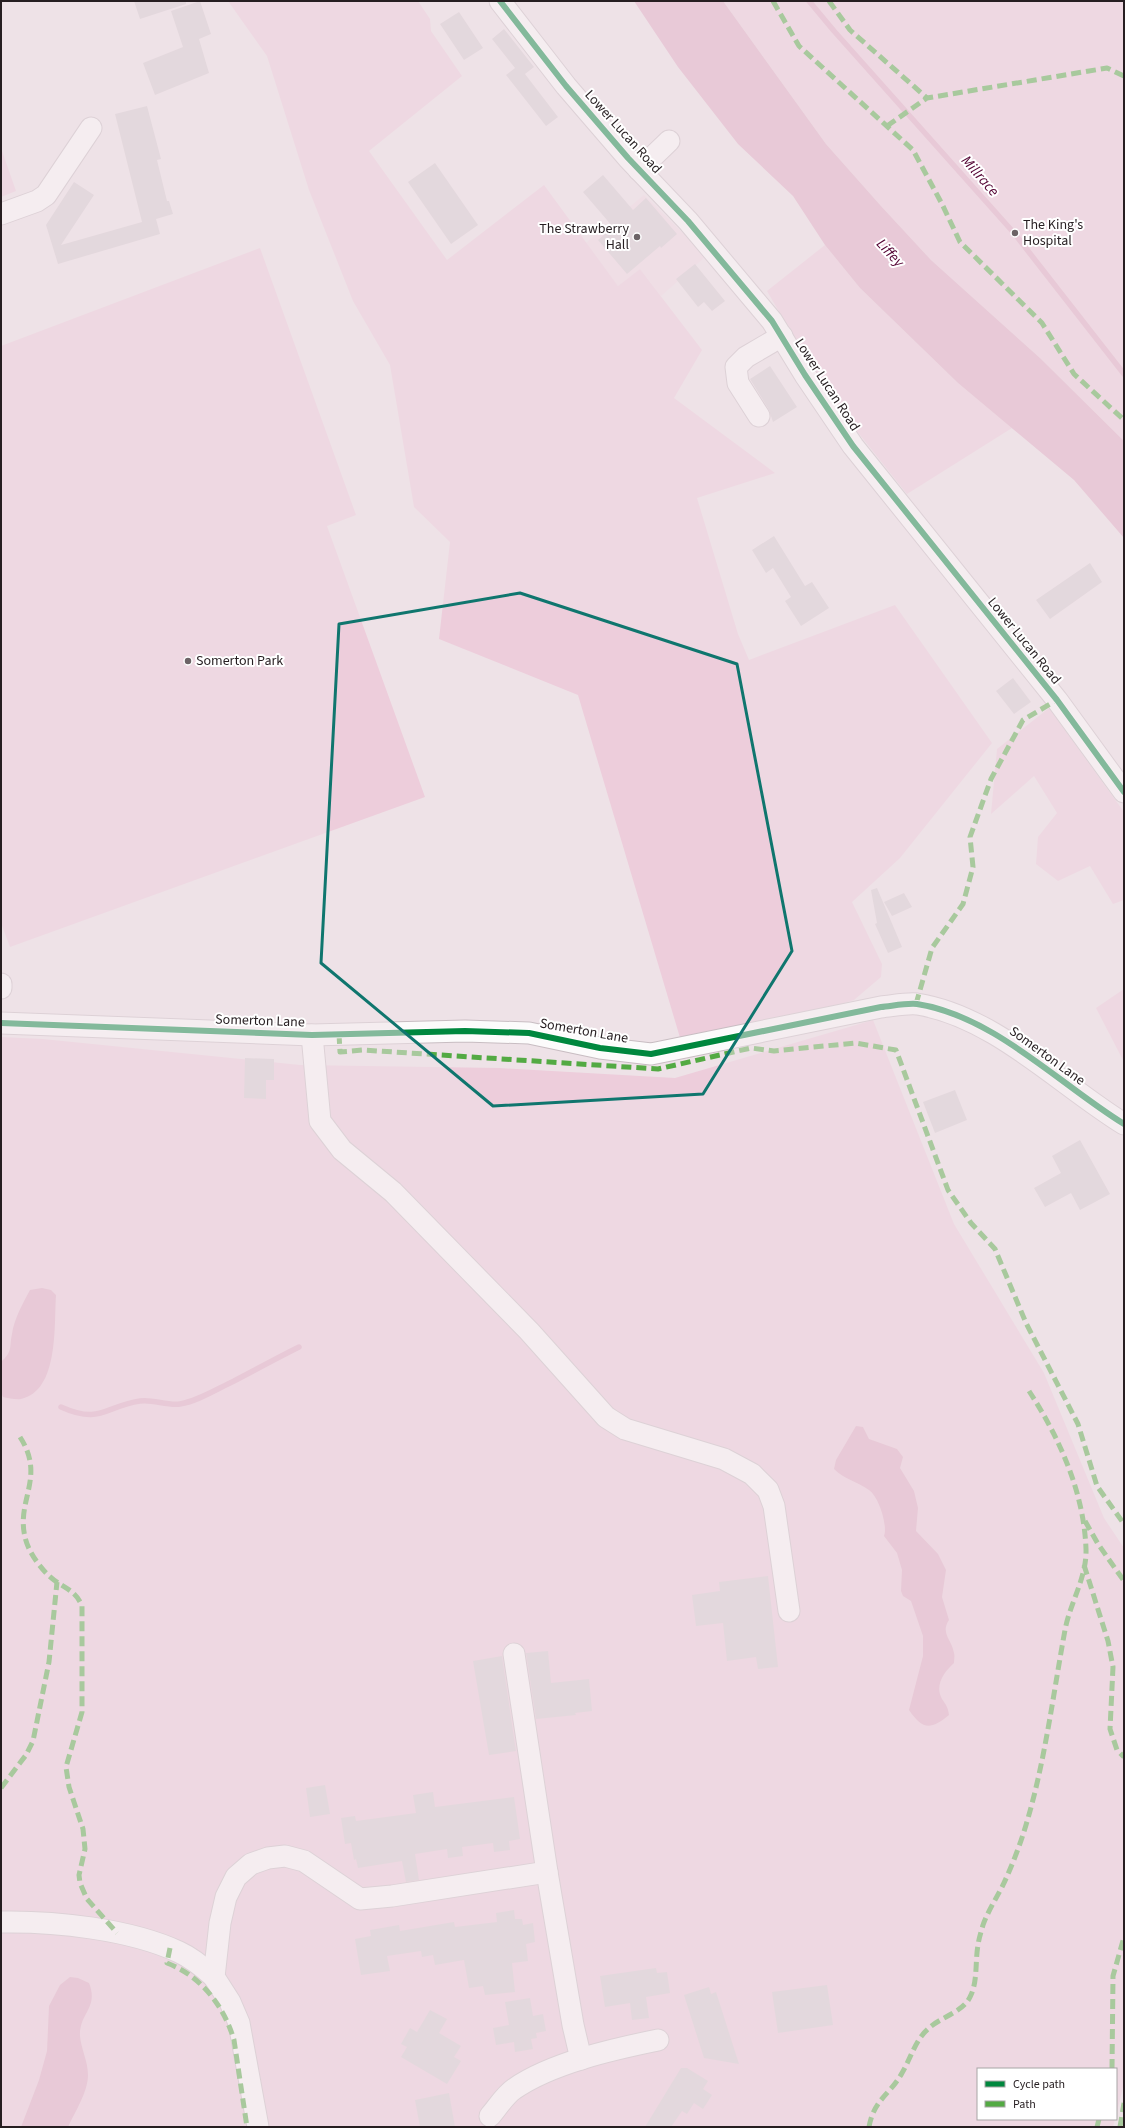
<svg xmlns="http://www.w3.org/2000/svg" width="1125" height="2128" viewBox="0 0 1125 2128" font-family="'Source Sans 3',sans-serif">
<rect width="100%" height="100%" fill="#eee2e7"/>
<path fill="#f0d9e3" d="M644,195L706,256L661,296L640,269L618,286L586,243Z"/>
<g fill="#edcddb">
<path d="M228,1H418L430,19L431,31L462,76L369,151L447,260L544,185L618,286L640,269L702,350L674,398L775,473L697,498L738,634L749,660L895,605L992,743L900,858L852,902L882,964L881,977L854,1000L796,1018L681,1041L578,695L439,639L450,542L414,507L390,365L353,301L309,190L267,56Z"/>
<path d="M723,1H1124V441L1040,358L931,260L881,206L826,144Z"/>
<path d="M1,148L16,191L1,197Z"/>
<path d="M825,245L860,288L958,383L1012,428L907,494L825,391L767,291Z"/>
<path d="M260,248L356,515L327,526L425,797L10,947L1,923V346Z"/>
<path d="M1049,708L1124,812V900L1113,904L1090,866L1058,881L1036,864L1038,837L1057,813L1034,776L991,814L997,749Z"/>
<path d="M1124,989V1062L1096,1008Z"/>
<path d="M873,1020L954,1224L1044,1373L1104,1518L1124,1548V2083L1116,2116V2069H978V2119H1115L1113,2127H1V1037L43,1039L300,1065L499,1068L675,1078Z"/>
</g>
<g fill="#dfacc3">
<path d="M634,1H723L826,144L881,206L931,260L1040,358L1124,441V538L1074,480L958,383L860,288L825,245L793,196L738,144L678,67Z"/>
<path d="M42,1288L51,1290L56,1295C54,1325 59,1391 21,1399C16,1400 8,1398 3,1397L1,1393V1362C13,1351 9,1348 12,1334C14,1319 23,1303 30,1290Z"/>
<path d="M856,1426L863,1427L869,1439L897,1449L903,1457L900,1468L914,1491L918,1508L916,1531L938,1554L946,1570L942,1597L949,1620C940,1633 952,1640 954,1653C955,1656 954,1660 954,1663C945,1671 934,1685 942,1699C946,1705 948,1707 949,1715C930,1731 922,1729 909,1710L923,1656V1636L911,1601L903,1596L901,1591L902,1570L897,1553L884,1536C888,1526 879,1497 869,1490C858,1482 844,1479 834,1469L836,1460Z"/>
<path d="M70,1977L78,1978L89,1983C99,2008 79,2013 80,2036C81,2049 88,2061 88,2075C88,2092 75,2112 68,2127H21L39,2080L47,2051L49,2006L60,1985Z"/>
</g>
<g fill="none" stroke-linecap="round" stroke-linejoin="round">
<g stroke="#dfacc3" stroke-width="5.5">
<path d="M809,1L834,31L1014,233L1124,374"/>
<path d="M61,1407C101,1425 105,1406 140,1401C153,1399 167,1406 180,1404C198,1401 217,1389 234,1381C255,1370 277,1358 299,1347"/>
</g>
</g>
<g fill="#d6ccd0">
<path d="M134,1H186V4L140,19Z"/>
<path d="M200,1L211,34L199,39L209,73L155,95L143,63L183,47L171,11Z"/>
<path d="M459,12L483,48L464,60L440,24Z"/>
<path d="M504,29L534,67L525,74L558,117L546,126L506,75L515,68L492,39Z"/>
<path d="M147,106L161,159L157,160L167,201H169L173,214L156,219L160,234L58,264L46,225L74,182L94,195L61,245L142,222L115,114Z"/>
<path d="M435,163L478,225L451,244L408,182Z"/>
<path d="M603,175L633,210L646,198L677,234L661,248L660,246L627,274L598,240L613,227L583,192Z"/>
<path d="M695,264L725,301L712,311L704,302L698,307L676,279Z"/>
<path d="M770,366L797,407L773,422L769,410L750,379Z"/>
<path d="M774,536L805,586L812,582L829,608L801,626L785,601L791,597L773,568L766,573L752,550Z"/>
<path d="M1090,563L1102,582L1050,619L1036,600Z"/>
<path d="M1013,678L1031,702L1014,714L996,691Z"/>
<path d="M877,888L902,947L888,953L875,924L877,923L871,890Z"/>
<path d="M904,893L912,907L892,916L884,902Z"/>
<path d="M245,1058L274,1059V1080H266V1099L244,1098Z"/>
<path d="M955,1090L967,1120L935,1133L923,1102Z"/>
<path d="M1080,1140L1110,1194L1080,1210L1071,1193L1045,1207L1034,1188L1061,1173L1052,1156Z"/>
<path d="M768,1576L778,1667L758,1669L756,1657L727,1661L723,1623L696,1626L692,1595L720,1591L719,1582Z"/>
<path d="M548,1651L551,1683L589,1679L592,1711L575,1713L576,1715L536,1719L526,1653Z"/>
<path d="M502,1656L516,1751L489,1755L473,1661Z"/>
<path d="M325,1785L330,1814L310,1817L306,1788Z"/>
<path d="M433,1792L435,1807L514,1797L520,1839L509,1841L510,1850L494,1852L493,1843L462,1847L463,1856L448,1858L447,1849L415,1854L419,1880L406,1882L402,1861L358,1868L356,1859L354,1860L351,1843L345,1844L341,1818L355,1816L356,1821L416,1813L413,1795Z"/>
<path d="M514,1910L515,1919H522L523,1925L533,1923L535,1942L526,1944L528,1961L512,1963L515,1992L485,1995L483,1986L469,1988L464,1960L435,1965L433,1955L422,1957L421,1951L387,1956L390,1971L361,1975L355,1939L371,1936L370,1930L399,1925L400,1931L454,1922L455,1927L497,1922L496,1913Z"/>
<path d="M656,1968L657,1973L667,1972L670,1993L646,1997L649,2018L632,2020L630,2003L605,2007L600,1976Z"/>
<path d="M827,1985L833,2025L778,2033L772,1992Z"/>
<path d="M709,1987L711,1994L716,1992L739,2064L704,2058L684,1995Z"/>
<path d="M530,1998L533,2016L543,2014L546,2031L536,2033L537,2038L531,2039L533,2049L515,2052L514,2042L496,2045L493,2028L509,2025L505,2002Z"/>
<path d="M430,2010L447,2019L439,2033L461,2046L454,2057L461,2061L447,2084L401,2057L407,2047L401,2044L410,2028L417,2032Z"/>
<path d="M681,2068H687L708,2081L703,2089L712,2095L703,2109L694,2103L687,2114L682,2111L671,2127H645Z"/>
<path d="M449,2093L455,2127H420L415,2100Z"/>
</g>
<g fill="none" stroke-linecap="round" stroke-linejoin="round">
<defs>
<g id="minor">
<path d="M500,1L566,86L628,158L688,221L772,321L805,375L853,446L1057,700L1124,792"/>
<path d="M639,170L669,141"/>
<path d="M1,214L37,201L46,195L91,128"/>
<path d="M759,416L738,383L736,367L746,357L782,336"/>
<path d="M1,984V988"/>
<path d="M1,1023L312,1035L465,1031L529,1033L600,1048L651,1054L881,1007C892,1006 906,1003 917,1004C994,1016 1059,1084 1124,1124"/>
<path d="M312,1035L320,1121L342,1150L393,1192L529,1331L606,1417L625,1429L724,1459L752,1474L768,1490L774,1506L789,1611"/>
<path d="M514,1654L547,1872L573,2025L581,2059"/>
<path d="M1,1922C54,1921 130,1929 179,1952C192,1958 203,1967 214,1977"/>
<path d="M490,2116C497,2108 505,2095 514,2089C551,2063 614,2049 658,2040"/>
<path d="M258,2127L239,2023L230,2002L214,1977L220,1923L226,1897L236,1877L251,1864L268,1858L285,1856L304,1861L360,1899L392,1896L547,1872"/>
</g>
</defs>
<use href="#minor" stroke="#c8bdc2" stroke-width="23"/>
<use href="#minor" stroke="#fcfbfb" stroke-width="21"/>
<g stroke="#53aa43" stroke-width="5" stroke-dasharray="10 5" stroke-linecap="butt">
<path d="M773,1L799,46L913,150L942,204L960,242L1042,323L1074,374L1124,420"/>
<path d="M829,1L850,30L927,98"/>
<path d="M887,126L927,98L1107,68L1124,76"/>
<path d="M916,1004L932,948L963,904L973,867L970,837L991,779L1023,720L1057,700"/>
<path d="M339,1034L340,1052L363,1050L658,1069L751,1048L774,1051L855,1043L896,1050L948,1190L971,1223L995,1249L1026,1323L1078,1424L1097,1486L1124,1524"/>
<path d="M20,1437C46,1477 16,1500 25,1537C28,1552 42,1571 54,1580C66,1589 76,1591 82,1606V1712L66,1767L69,1787L83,1829L85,1849L79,1875L80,1883L87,1899L117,1933"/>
<path d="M1085,1521L1098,1544L1124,1581"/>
<path d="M1084,1565L1108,1641L1113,1667L1110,1729L1117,1750L1124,1757"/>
<path d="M1,1788L26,1755L33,1741L49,1662L57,1582"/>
<path d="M170,1948L167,1963C201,1976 224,2006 234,2040L247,2127"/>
<path d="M1112,2069L1113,1976L1124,1937"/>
<path d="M869,2127C874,2099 890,2095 902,2073C911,2058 915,2040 929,2028C941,2017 963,2012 970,1997C978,1982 975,1961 978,1945C979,1938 981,1932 983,1925C988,1911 996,1899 1003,1885C1012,1866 1020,1845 1026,1825C1045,1762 1053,1695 1065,1630C1070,1603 1087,1577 1086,1549C1084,1492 1059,1437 1029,1391"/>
<path d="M1097,2127L1099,2119"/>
<path d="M1120,2127L1124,2103"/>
</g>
<defs>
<g id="cycleway">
<path d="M500,1L566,86L628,158L688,221L772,321L805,375L853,446L1057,700L1124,792"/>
<path d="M1,1023L312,1035L465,1031L529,1033L600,1048L651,1054L881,1007C892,1006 906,1003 917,1004C994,1016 1059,1084 1124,1124"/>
</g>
</defs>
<use href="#cycleway" stroke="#fff" stroke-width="8"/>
<use href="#cycleway" stroke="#00873e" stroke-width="6"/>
</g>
<path d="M0 0H1125V2128H0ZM520,593L737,664L792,951L703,1094L493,1106L321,963L339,624Z" fill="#eee2e7" fill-opacity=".55" fill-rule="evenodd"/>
<path fill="none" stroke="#0f766e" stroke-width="3" stroke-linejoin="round" d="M520,593L737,664L792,951L703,1094L493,1106L321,963L339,624Z"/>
<g fill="#6c6366" stroke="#fff" stroke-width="1.5">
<circle cx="1015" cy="233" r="4"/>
<circle cx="637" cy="237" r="4"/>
<circle cx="188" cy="661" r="4"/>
</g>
<g text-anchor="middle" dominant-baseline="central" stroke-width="4" stroke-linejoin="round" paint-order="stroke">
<g font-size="14" fill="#261e21" stroke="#fff">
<text transform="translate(623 132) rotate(48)">Lower Lucan Road</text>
<text transform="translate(827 385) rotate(57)">Lower Lucan Road</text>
<text transform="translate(1024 641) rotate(51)">Lower Lucan Road</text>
<text transform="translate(260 1021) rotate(2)">Somerton Lane</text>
<text transform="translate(584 1031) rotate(10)">Somerton Lane</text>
<text transform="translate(1047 1056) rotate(36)">Somerton Lane</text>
</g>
<g font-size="14" fill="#261e21" stroke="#fff" text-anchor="start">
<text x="1023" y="225">The King's<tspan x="1023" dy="16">Hospital</tspan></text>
<text x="629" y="229" text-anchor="end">The Strawberry<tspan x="629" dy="16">Hall</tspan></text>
<text x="196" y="661">Somerton Park</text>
</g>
<g font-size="15" font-style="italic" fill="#520032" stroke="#fff">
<text transform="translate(980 176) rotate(49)">Millrace</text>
<text transform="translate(890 253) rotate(47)">Liffey</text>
</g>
</g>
<rect width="1125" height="2128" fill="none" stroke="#261e21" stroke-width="4"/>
<rect x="977" y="2068" width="140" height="52" fill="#ffffff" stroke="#a8a5a6"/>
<rect x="985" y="2081" width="20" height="6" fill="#00873e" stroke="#a8a5a6"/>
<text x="1013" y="2088" font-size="12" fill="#261e21">Cycle path</text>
<rect x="985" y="2101" width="20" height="6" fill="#53aa43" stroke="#a8a5a6"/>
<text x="1013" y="2108" font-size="12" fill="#261e21">Path</text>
</svg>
